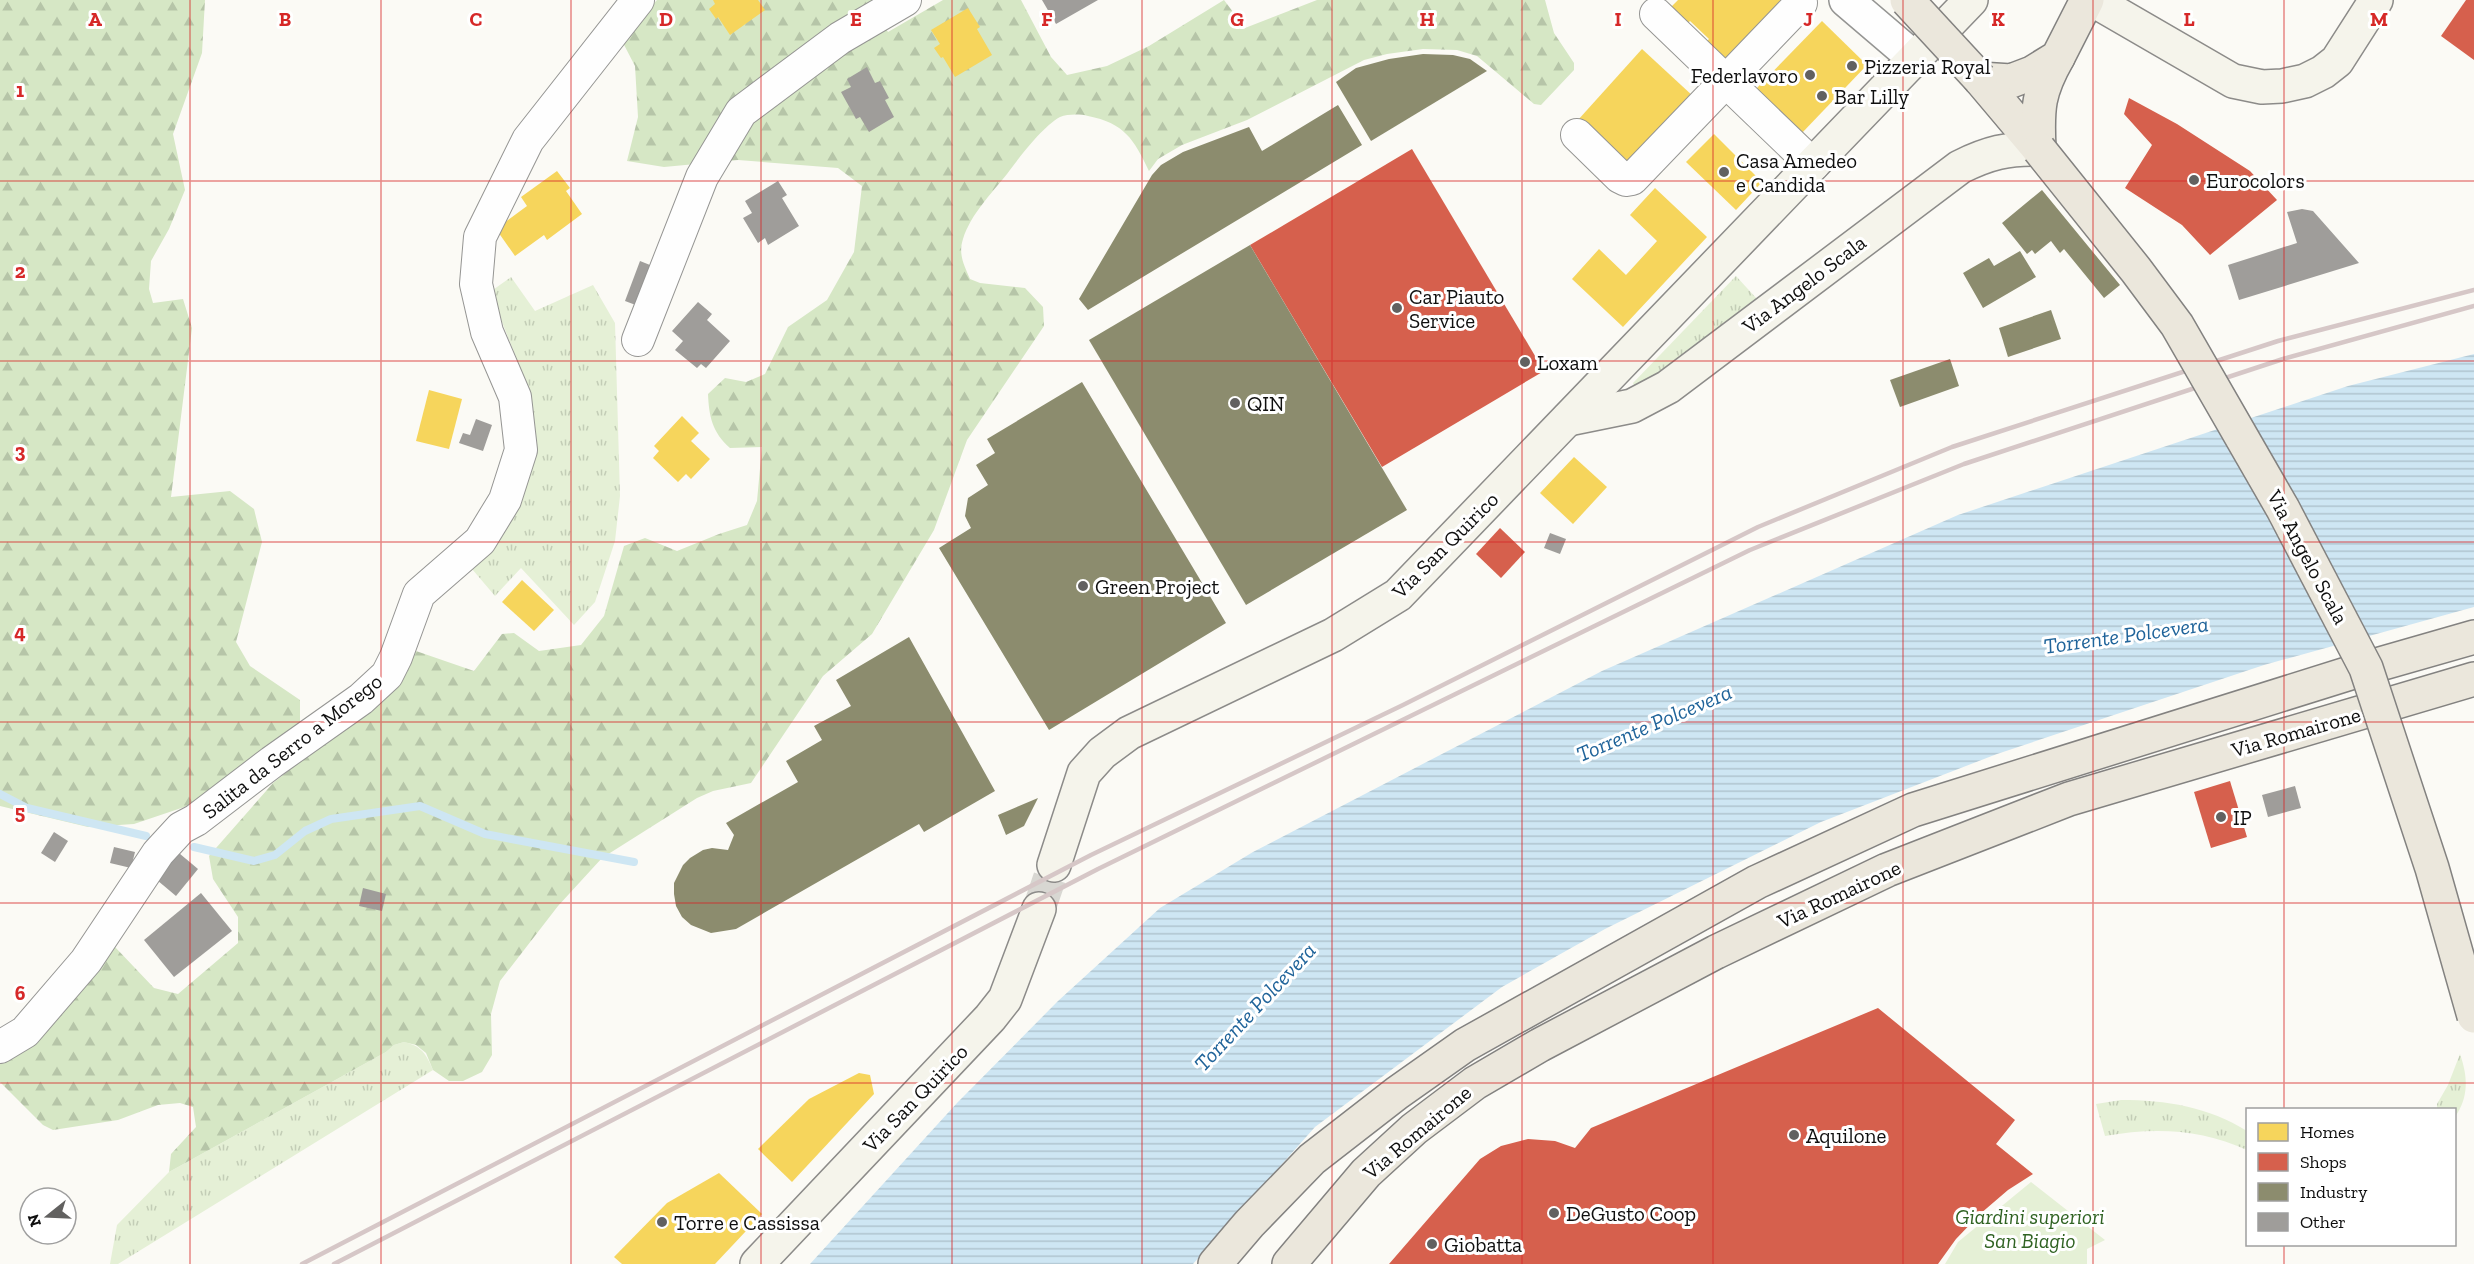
<svg xmlns="http://www.w3.org/2000/svg" width="2474" height="1264" viewBox="0 0 2474 1264" font-family="'Zilla Slab',serif">
<defs>
<pattern id="grass-tufts" width="24" height="20" patternUnits="userSpaceOnUse" patternTransform="scale(1.5)"><rect width="24" height="20" fill="#e5f0d6"/><path d="M3 7l-1-3M5 7V3M7 7l1-3M15 17l-1-3M17 17v-4M19 17l1-3" fill="none" stroke="#c3cdb6"/></pattern>
<pattern id="forest-firs" width="22" height="20" patternUnits="userSpaceOnUse" patternTransform="scale(1.5)"><rect width="22" height="20" fill="#d6e7c5"/><path d="M5 1l3.5 6h-7zM16 11l3.5 6h-7z" fill="#b6c5a8"/></pattern>
<pattern id="water-rules" width="6" height="5" patternUnits="userSpaceOnUse" patternTransform="scale(1.5)"><rect width="6" height="5" fill="#cee6f3"/><path d="M0 2.5h6" fill="none" stroke="#b0c4cf"/></pattern>
</defs>
<rect width="100%" height="100%" fill="#fbfaf5"/>
<g fill="url(#grass-tufts)">
<path d="M1736,276L1757,299L1653,386L1635,388L1633,383Z"/>
<path d="M511,277L535,311L593,285L615,323L620,496L615,541L595,602L574,625L521,568L495,596L472,569L489,550L535,452L530,392L490,292Z"/>
<path d="M404,1042C422,1046 426,1054 433,1070L118,1264H110L117,1225L169,1172L386,1052L394,1045Z"/>
<path d="M2460,1054C2468,1077 2469,1097 2455,1117L2454,1110L2437,1109V1104L2448,1085Z"/>
<path d="M2121,1100C2166,1100 2209,1107 2247,1131V1150C2202,1129 2154,1127 2105,1136L2096,1104Z"/>
</g>
<g fill="url(#forest-firs)">
<path d="M0,0H205L202,53L173,134L185,190L169,229L151,261L149,289L153,303L183,299L192,328L171,497L230,491L254,509L262,542L236,642L250,666L300,700V729L205,800L134,824L88,827L0,806Z"/>
<path d="M657,0H885L872,8L888,32L943,0H1021L1051,57L1067,75L1107,66L1149,46L1224,0L1245,28L1317,0H1545L1554,33L1574,63V70L1541,105L1534,104L1477,56L1457,50L1423,49L1387,54L1364,60L1247,120L1182,145L1158,159L1149,171C1134,139 1124,123 1088,116C1080,114 1068,114 1060,117C1042,127 1019,158 1007,174C991,194 971,214 963,239C958,254 964,265 970,279L980,283L1025,288L1043,307L1044,326L967,440L934,530L872,634L823,676L751,783L713,791L697,798L602,858L558,906L500,981L491,1014L492,1055L482,1072L463,1081H449L433,1070L426,1053L416,1045L404,1042L394,1045L386,1052L169,1172L171,1154L196,1127L193,1107L180,1103L158,1105L118,1120L53,1130L43,1125L0,1082V1060L103,954L115,947L154,988L178,994L238,943V917L213,879L209,856L273,783L385,694L416,651L474,671L502,634L514,633L539,651L581,645L604,616L624,546L645,538L677,551L719,534L747,525L757,501L762,447L730,448C712,432 709,416 708,394L725,378L746,382L765,374L788,327L827,300L854,252L862,186L838,168L738,160L664,167L627,161L638,117L635,66L621,39Z"/>
</g>
<path fill="#e5f0d6" d="M2031,1182L2105,1240L2087,1249V1264H1945L1958,1242Z"/>
<path fill="url(#water-rules)" d="M2474,354V607L2264,665L1997,754L1821,822L1605,929L1502,987L1315,1127L1193,1264H810L957,1103L1058,1001L1160,908L1253,852L1602,671L1958,515L2348,386Z"/>
<g fill="#f6d55c">
<path d="M713,0H758L765,10L730,35L718,17L716,19L709,9L715,4Z"/>
<path d="M1678,0H1782L1722,62L1703,45L1709,39L1690,21L1685,26L1668,10Z"/>
<path d="M968,8L980,27L977,29L992,55L955,77L943,57L941,58L934,48L940,44L931,30Z"/>
<path d="M1822,21L1867,65L1801,134L1755,90Z"/>
<path d="M1642,49L1694,97L1630,167L1578,120Z"/>
<path d="M1714,134L1762,182L1736,210L1686,162Z"/>
<path d="M557,171L570,188L566,191L582,214L547,240L544,235L515,256L496,229L527,206L521,197Z"/>
<path d="M1655,188L1707,237L1623,327L1572,279L1599,249L1626,275L1657,241L1630,215Z"/>
<path d="M429,390L462,399L449,449L416,441Z"/>
<path d="M682,416L699,433L691,441L710,459L691,479L686,474L678,482L653,458L659,451L654,446Z"/>
<path d="M1574,457L1607,487L1573,524L1540,493Z"/>
<path d="M522,580L554,610L534,631L502,602Z"/>
<path d="M859,1073L870,1075L874,1094L792,1182L758,1149L809,1099Z"/>
<path d="M719,1173L762,1214L715,1264H622L614,1257L667,1203Z"/>
</g>
<g fill="#d6604d">
<path d="M2466,0H2474V60L2441,36Z"/>
<path d="M2129,98L2177,124L2250,171L2277,200L2210,255L2182,225L2125,188L2152,145L2124,114Z"/>
<path d="M1412,149L1544,371L1382,467L1250,245Z"/>
<path d="M1500,528L1525,552L1501,578L1476,554Z"/>
<path d="M2230,781L2247,837L2211,848L2194,792Z"/>
<path d="M1878,1008L2015,1120L1996,1144L2033,1174L2008,1190L1980,1214L1956,1239L1938,1264H1389L1480,1159L1501,1146L1528,1139L1555,1141L1575,1148L1591,1128Z"/>
</g>
<g fill="#8c8c6e">
<path d="M1423,54L1453,55L1470,59L1487,71L1371,141L1336,82L1356,68L1389,59Z"/>
<path d="M1338,105L1362,145L1088,310L1079,299L1152,175L1161,165L1183,152L1249,127L1262,151Z"/>
<path d="M2042,190L2120,285L2104,298L2064,249L2060,253L2051,241L2035,254L2032,250L2027,254L2002,223Z"/>
<path d="M1250,245L1407,510L1246,605L1089,340Z"/>
<path d="M2020,251L2036,277L1983,308L1963,273L1989,258L1994,266Z"/>
<path d="M2051,310L2061,339L2008,357L1999,328Z"/>
<path d="M1950,359L1959,386L1900,407L1890,380Z"/>
<path d="M1082,382L1226,623L1049,730L939,548L971,528L965,516L968,498L988,485L976,465L995,453L987,439Z"/>
<path d="M909,637L995,791L924,832L919,824L736,929L711,933L691,925L682,917L676,906L674,894V883L683,865L690,858L703,850L712,848L728,850L734,835L726,823L798,782L786,761L822,740L814,726L851,706L836,680Z"/>
<path d="M1038,798L1024,826L1006,835L998,815Z"/>
</g>
<g fill="none" stroke-linecap="round" stroke-linejoin="round">
<g stroke="#cee6f3" stroke-width="8">
<path d="M0,794L27,808L146,836"/>
<path d="M194,847L254,861L275,855L305,831L331,819L420,806L485,834L634,862"/>
</g>
</g>
<g fill="#9f9d9a">
<path d="M1042,0H1098L1056,24Z"/>
<path d="M867,67L875,83L880,81L889,98L885,100L894,117L869,132L860,117L856,119L841,92L851,87L847,79Z"/>
<path d="M778,181L787,195L782,198L799,226L768,245L765,238L758,243L743,218L752,213L745,201Z"/>
<path d="M2302,209L2313,211L2359,263L2239,300L2228,265L2297,243L2287,212Z"/>
<path d="M640,261L655,267L641,307L625,301Z"/>
<path d="M698,302L712,314L707,320L730,341L706,368L701,364L697,368L675,350L683,341L672,331Z"/>
<path d="M476,419L492,425L483,451L459,443L463,433L470,435Z"/>
<path d="M1550,533L1566,539L1560,554L1544,548Z"/>
<path d="M2295,786L2301,808L2268,817L2262,795Z"/>
<path d="M54,832L68,841L55,862L41,853Z"/>
<path d="M114,847L135,852L131,868L110,863Z"/>
<path d="M173,848L198,869L176,896L151,875Z"/>
<path d="M363,888L386,894L382,911L359,906Z"/>
<path d="M201,893L232,931L174,977L144,940Z"/>
</g>
<g fill="none" stroke-linecap="round" stroke-linejoin="round">
<path stroke="#d8d7d2" stroke-width="33" stroke-dasharray="33 16" stroke-linecap="butt" d="M1039,909L1054,865"/>
<defs>
<g id="minor">
<path d="M1656,14L1813,165"/>
<path d="M1577,135L1620,177L1626,180L1632,179L1801,3"/>
<path d="M638,340L702,177L741,112L840,38L905,0"/>
<path d="M0,1047L25,1032L86,961L158,853L181,828L196,820L272,762L361,699L387,675L396,657L419,594L480,541L505,500L521,450L515,397L487,332L476,284L480,237L528,140L638,0"/>
</g>
<path id="tertiary" d="M1846,0L1914,58"/>
<g id="secondary">
<path d="M2093,0L2233,81L2262,87L2282,86L2305,81L2323,72L2337,61L2376,0"/>
<path d="M1568,419L1632,406L1668,387L1960,167C1988,153 2008,148 2039,149"/>
<path d="M1054,865L1084,773L1102,753L1129,733L1333,635L1398,595L1971,0"/>
<path d="M757,1264L990,1018L1005,999L1039,909"/>
</g>
<g id="primary">
<path d="M1980,79L2011,81L2032,73L2058,57L2087,0"/>
<path d="M1980,79L2039,149"/>
<path d="M2039,149C2037,108 2038,92 2058,57"/>
<path d="M1215,1264L1249,1224L1312,1159L1397,1093L1465,1045L1757,882L1913,810L2366,668L2474,637"/>
<path d="M1289,1264L1366,1173L1414,1129L1475,1083L1540,1045L1716,952L1887,870L2069,799L2474,679"/>
</g>
</defs>
<use href="#minor" stroke="#959593" stroke-width="34"/>
<use href="#tertiary" stroke="#959593" stroke-width="36"/>
<use href="#secondary" stroke="#8c8b89" stroke-width="36"/>
<use href="#primary" stroke="#838280" stroke-width="36"/>
<use href="#minor" stroke="#fefefe" stroke-width="32"/>
<use href="#tertiary" stroke="#fefefe" stroke-width="33"/>
<use href="#secondary" stroke="#f5f4eb" stroke-width="33"/>
<use href="#primary" stroke="#ebe7dc" stroke-width="33"/>
<g stroke="#d6c7c7" stroke-width="4.5">
<path d="M302,1264L1091,855L1403,705L1758,527L1952,447L2278,341L2474,290"/>
<path d="M334,1264L1098,869L1750,550L1964,464L2283,359L2474,306"/>
</g>
<defs>
<g id="primary-bridge">
<path d="M1907,0L1980,79"/>
<path d="M2039,149L2136,270L2177,325L2283,509L2366,668L2432,868L2474,1016"/>
</g>
</defs>
<use href="#primary-bridge" stroke="#838280" stroke-width="36" stroke-linecap="butt"/>
<use href="#primary-bridge" stroke="#ebe7dc" stroke-width="33"/>
</g>
<path fill="none" stroke="#d62828" stroke-width="1.5" stroke-opacity="0.55" d="M190,0V1264M381,0V1264M571,0V1264M761,0V1264M952,0V1264M1142,0V1264M1332,0V1264M1522,0V1264M1713,0V1264M1903,0V1264M2093,0V1264M2284,0V1110M0,181H2474M0,361H2474M0,542H2474M0,722H2474M0,903H2474M0,1083H2474M2284,1244V1264"/>
<g fill="#626160" stroke="#fff" stroke-width="2">
<circle cx="1852" cy="66" r="6"/>
<circle cx="1810" cy="75" r="6"/>
<circle cx="1822" cy="96" r="6"/>
<circle cx="1724" cy="172" r="6"/>
<circle cx="2194" cy="180" r="6"/>
<circle cx="1397" cy="308" r="6"/>
<circle cx="1525" cy="362" r="6"/>
<circle cx="1235" cy="403" r="6"/>
<circle cx="1083" cy="586" r="6"/>
<circle cx="2221" cy="817" r="6"/>
<circle cx="1794" cy="1135" r="6"/>
<circle cx="1554" cy="1213" r="6"/>
<circle cx="662" cy="1222" r="6"/>
<circle cx="1432" cy="1244" r="6"/>
</g>
<g text-anchor="middle" dominant-baseline="central" stroke-width="6" stroke-linejoin="round" paint-order="stroke">
<g font-size="21" fill="#0f0f0f" stroke="#fff" text-anchor="start">
<text x="1864" y="66">Pizzeria Royal</text>
<text x="1798" y="75" text-anchor="end">Federlavoro</text>
<text x="1834" y="96">Bar Lilly</text>
<text x="1736" y="160">Casa Amedeo<tspan x="1736" dy="24">e Candida</tspan></text>
<text x="2206" y="180">Eurocolors</text>
<text x="1409" y="296">Car Piauto<tspan x="1409" dy="24">Service</tspan></text>
<text x="1537" y="362">Loxam</text>
<text x="1247" y="403">QIN</text>
<text x="1095" y="586">Green Project</text>
<text x="2233" y="817">IP</text>
<text x="1806" y="1135">Aquilone</text>
<text x="1566" y="1213">DeGusto Coop</text>
<text x="674" y="1222">Torre e Cassissa</text>
<text x="1444" y="1244">Giobatta</text>
</g>
<g font-size="21" fill="#0f0f0f" stroke="#fff">
<text transform="translate(1804 284) rotate(-37)">Via Angelo Scala</text>
<text transform="translate(1445 545) rotate(-45)">Via San Quirico</text>
<text transform="translate(2308 557) rotate(62)">Via Angelo Scala</text>
<text transform="translate(2296 732) rotate(-16)">Via Romairone</text>
<text transform="translate(292 746) rotate(-38)">Salita da Serro a Morego</text>
<text transform="translate(1839 894) rotate(-25)">Via Romairone</text>
<text transform="translate(915 1098) rotate(-46)">Via San Quirico</text>
<text transform="translate(1417 1132) rotate(-40)">Via Romairone</text>
</g>
<g font-size="21" font-style="italic" fill="#306323" stroke="#fff">
<text x="2030" y="1216">Giardini superiori<tspan x="2030" dy="24">San Biagio</tspan></text>
</g>
<g font-size="22" font-style="italic" fill="#20649a" stroke="#fff">
<text transform="translate(2126 635) rotate(-8)">Torrente Polcevera</text>
<text transform="translate(1654 723) rotate(-23)">Torrente Polcevera</text>
<text transform="translate(1255 1007) rotate(-47)">Torrente Polcevera</text>
</g>
</g>
<g font-size="20" text-anchor="middle" font-weight="bold" fill="#d62828" stroke="#fff" stroke-width="6" stroke-linejoin="round" paint-order="stroke">
<text x="95" y="26">A</text>
<text x="285" y="26">B</text>
<text x="476" y="26">C</text>
<text x="666" y="26">D</text>
<text x="856" y="26">E</text>
<text x="1047" y="26">F</text>
<text x="1237" y="26">G</text>
<text x="1427" y="26">H</text>
<text x="1618" y="26">I</text>
<text x="1808" y="26">J</text>
<text x="1998" y="26">K</text>
<text x="2189" y="26">L</text>
<text x="2379" y="26">M</text>
<text x="20" y="97">1</text>
<text x="20" y="278">2</text>
<text x="20" y="458">3</text>
<text x="20" y="639">4</text>
<text x="20" y="819">5</text>
<text x="20" y="1000">6</text>
</g>
<rect x="2246" y="1108" width="210" height="138" fill="#ffffff" stroke="#9f9f9f" stroke-width="1.5"/>
<rect x="2258" y="1123" width="30" height="18" fill="#f6d55c" stroke="#9f9f9f" stroke-width="1.5"/>
<text x="2300" y="1138" font-size="18" fill="#0f0f0f">Homes</text>
<rect x="2258" y="1153" width="30" height="18" fill="#d6604d" stroke="#9f9f9f" stroke-width="1.5"/>
<text x="2300" y="1168" font-size="18" fill="#0f0f0f">Shops</text>
<rect x="2258" y="1183" width="30" height="18" fill="#8c8c6e" stroke="#9f9f9f" stroke-width="1.5"/>
<text x="2300" y="1198" font-size="18" fill="#0f0f0f">Industry</text>
<rect x="2258" y="1213" width="30" height="18" fill="#9f9d9a" stroke="#9f9f9f" stroke-width="1.5"/>
<text x="2300" y="1228" font-size="18" fill="#0f0f0f">Other</text>
<g transform="translate(48 1216) rotate(252)"><circle r="28" fill="#ffffff" stroke="#9f9f9f" stroke-width="1.5"/>
<path d="M0-4.5L10 22L0 15L-10 22Z" fill="#626160"/>
<text y="-9" font-size="16" font-weight="bold" text-anchor="middle" fill="#0f0f0f">N</text>
</g>
</svg>
